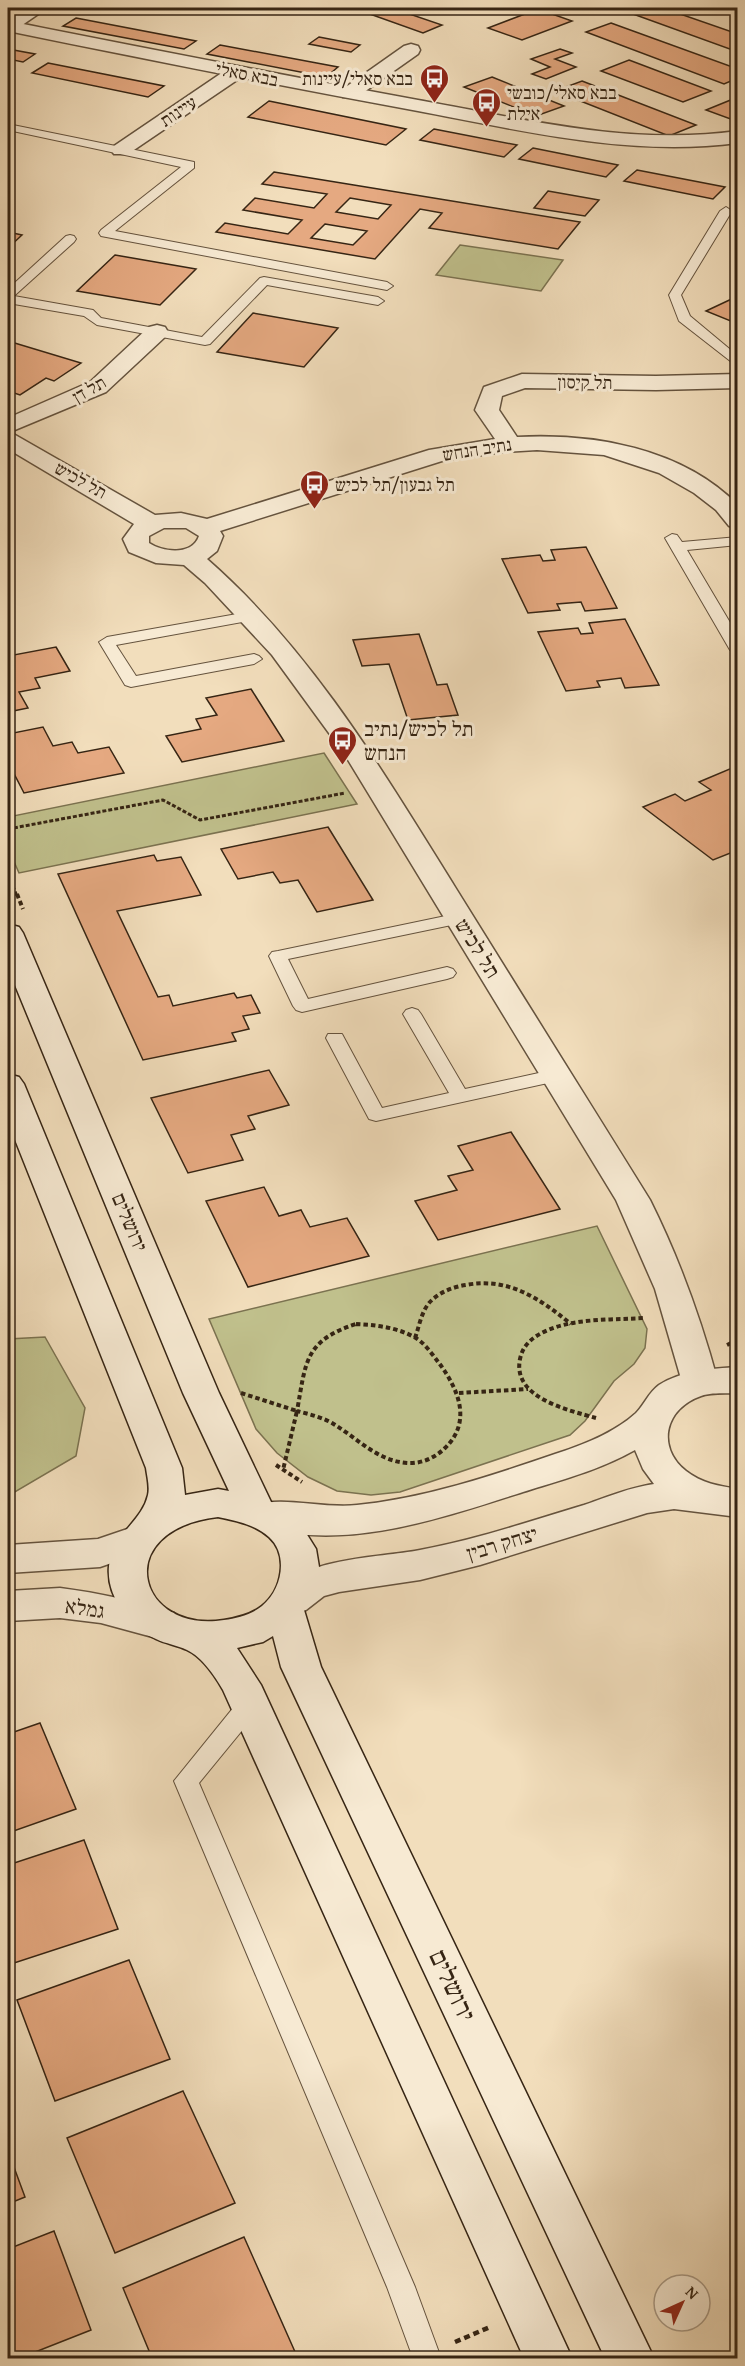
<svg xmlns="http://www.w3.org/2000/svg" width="745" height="2366" viewBox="0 0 745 2366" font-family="'Gentium Book Plus','Frank Ruhl Libre',serif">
<rect width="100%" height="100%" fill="#f2debc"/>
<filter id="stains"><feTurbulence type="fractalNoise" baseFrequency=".00333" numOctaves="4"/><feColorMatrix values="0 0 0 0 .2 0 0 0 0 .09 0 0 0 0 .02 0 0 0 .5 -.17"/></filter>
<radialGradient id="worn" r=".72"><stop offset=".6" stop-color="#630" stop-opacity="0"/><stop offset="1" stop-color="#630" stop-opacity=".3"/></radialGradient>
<g fill="#c0c08c" stroke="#7b7250" stroke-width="1.5">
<path d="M460,245L563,260L541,291L436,275Z"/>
<path d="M324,753L357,804L19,873L8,848V817Z"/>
<path d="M597,1226L647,1329L645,1348L634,1364L614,1381L585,1421L570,1435L400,1492L371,1495L337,1491L308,1477L277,1453L256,1429L209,1319Z"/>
<path d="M45,1337L85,1408L76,1456L8,1496V1339Z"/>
</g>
<g fill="#e5a981" stroke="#362514" stroke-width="1.5" fill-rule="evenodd">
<path d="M353,8H392L442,25L423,33Z"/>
<path d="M651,8H663L738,34V52L633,14Z"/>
<path d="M538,9L572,21L522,40L488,28Z"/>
<path d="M76,18L196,41L184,49L63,26Z"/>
<path d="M611,23L738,69V78L724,84L586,32Z"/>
<path d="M319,37L360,45L351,52L309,44Z"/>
<path d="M220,45L338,67L326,77L207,54Z"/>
<path d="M8,49L35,54L23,62L8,59Z"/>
<path d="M560,49L572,53L555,59L576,67L546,79L532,74L550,67L531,59Z"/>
<path d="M629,60L711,91L683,102L601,71Z"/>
<path d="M48,63L164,86L148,97L32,73Z"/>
<path d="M492,77L564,106L536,116L464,87Z"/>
<path d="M582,81L696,125L669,136L555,91Z"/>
<path d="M738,97L736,121L706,110Z"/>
<path d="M269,101L406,129L386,145L248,117Z"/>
<path d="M434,129L517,145L504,157L420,140Z"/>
<path d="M533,148L618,165L606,177L519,159Z"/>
<path d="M637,170L725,187L713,199L624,181Z"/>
<path d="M274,172L452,201L580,222L558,249L429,228L442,213L420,209L375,259L216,232L225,223L288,234L302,220L243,210L255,198L314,208L327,194L262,184ZM350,198L391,205L378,219L336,212ZM325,224L367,231L353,245L311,238Z"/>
<path d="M548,191L599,200L585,216L534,208Z"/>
<path d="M8,232L22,235L8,248Z"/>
<path d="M115,255L196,269L160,305L77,291Z"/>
<path d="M738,296V324L706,311Z"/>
<path d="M253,313L338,328L304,367L217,352Z"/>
<path d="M8,341L81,363L54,381L46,378L20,395L8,391Z"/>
<path d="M586,547L617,608L585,611L581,602L557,604L560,610L528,613L502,559L540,555L543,561L555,560L551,550Z"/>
<path d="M625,619L659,685L625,688L621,678L597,681L600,687L566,691L538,632L578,628L581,634L593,633L589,623Z"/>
<path d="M419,634L437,685L447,684L458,715L408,720L389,664L362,666L353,640Z"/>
<path d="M56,647L70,671L35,678L40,688L19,692L28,708L8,712V656Z"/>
<path d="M251,689L284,741L182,762L166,736L201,729L196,719L217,715L206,698Z"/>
<path d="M43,727L53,746L72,742L78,753L109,747L124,773L24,793L8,762V734Z"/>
<path d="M732,768L738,772V850L713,860L643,807L675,794L685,801L711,790L699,782Z"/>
<path d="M328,827L373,900L317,912L298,880L280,883L273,872L238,879L221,849Z"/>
<path d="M154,855L157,861L181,857L201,895L117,911L158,997L169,995L173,1006L234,993L237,998L251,995L260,1013L243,1016L249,1029L232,1033L236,1041L143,1060L58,874Z"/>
<path d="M269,1070L289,1105L248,1116L255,1129L231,1135L243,1160L188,1173L151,1098Z"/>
<path d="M511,1132L560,1209L438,1240L415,1201L457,1190L448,1176L473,1170L458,1146Z"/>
<path d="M264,1187L279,1216L301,1210L310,1227L347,1218L369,1256L248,1287L206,1201Z"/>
<path d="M40,1723L76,1809L8,1833V1734Z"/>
<path d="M84,1840L118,1929L8,1965V1865Z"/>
<path d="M129,1960L170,2059L55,2101L17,2000Z"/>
<path d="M183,2091L235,2203L115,2253L67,2138Z"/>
<path d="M8,2151L25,2197L8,2204Z"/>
<path d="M54,2231L91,2330L20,2358H8V2249Z"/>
<path d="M244,2237L296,2354L287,2358H152L123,2288Z"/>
</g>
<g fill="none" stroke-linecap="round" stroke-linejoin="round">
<defs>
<g id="service">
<path d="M8,124L194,162V168L115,231L387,282L393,286L387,290L101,236L99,233L101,230L181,167L8,130Z"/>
<path d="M726,207L732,211L681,295L690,316L738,356V367L679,321L669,295L720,211Z"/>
<path d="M70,235L74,236L76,239L74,242L14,296L93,310L101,318L202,337L260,278L264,277L378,297L384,301L378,305L267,285L210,344L205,345L97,325L84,316L8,303V289L66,236Z"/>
<path d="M672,534L677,535L682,542L738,537V545L687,550L738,636V655L730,650L665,538Z"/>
<path d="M254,611L259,613L262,616L259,619L116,645L136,676L254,654L259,656L262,659L254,664L131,687L125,685L99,642L107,637Z"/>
<path d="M460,913L466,914L469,918L466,922L288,959L308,999L447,967L453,969L456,973L453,977L447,979L302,1012L296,1010L293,1006L269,956L272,952L278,951Z"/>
<path d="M412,1008L418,1010L421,1014L465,1089L557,1069L564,1071L566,1075L564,1079L557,1081L376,1121L369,1119L326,1038L328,1034H342L382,1108L449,1093L403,1014L406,1010Z"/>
<path d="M250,1695L258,1697L262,1704L258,1711L199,1783L415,2287L441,2358H413L387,2287L174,1781L242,1697Z"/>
</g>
<g id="minor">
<path d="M26,8H47L15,30L8,31V19Z"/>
<path d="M411,44L418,46L420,50L418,54L357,97H343L340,93L343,89L404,46Z"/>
<path d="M236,66L243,68L245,72L243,76L128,154H114L111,150L114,146L229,68Z"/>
<path d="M157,325L165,327L168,332L165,337L106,392L10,432L155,515L181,513L207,519L429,450L495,439L475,410L484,387L522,374L656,376L738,374V388L656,390L525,388L502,396L499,410L517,437C594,433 682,448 738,505V528L729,526L716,510L694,493L659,473L604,455L537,450L503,452L442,461L220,531L223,536L217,551L207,559C312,651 382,770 455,887C520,992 585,1095 650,1200C679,1258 701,1319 718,1382L713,1391L700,1395L687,1391L682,1382L655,1289L616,1200L345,755L272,655L205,583L184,565L156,563L129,552L123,539L134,524L8,449V418L90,382L149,327ZM164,528H186L199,536C192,556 163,552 149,543V536Z"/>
<path d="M139,1525L152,1529L158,1539L152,1549L100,1567L8,1573V1545L98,1539Z"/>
<path d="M60,1588C99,1593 136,1601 174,1613L179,1624L174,1635L160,1639L101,1623L60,1618L8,1621V1591Z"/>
</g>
<g id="tertiary">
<path d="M8,21C145,48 281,75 418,100C524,119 629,146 738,131V143C629,157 524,131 418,111C281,86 145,59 8,31Z"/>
<path d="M738,1367V1393C726,1394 712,1392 701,1396C666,1408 655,1446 686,1471C701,1483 719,1486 738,1489V1517L674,1509L647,1513L480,1565L420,1580L339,1592L324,1596L306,1610L292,1614L278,1610L273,1599C295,1557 379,1558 420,1550C476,1540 530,1521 584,1505C607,1497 631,1487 654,1484L643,1469L635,1450C600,1470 561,1480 523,1492C438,1519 343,1553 254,1525L248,1515L254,1505C284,1496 324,1509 357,1505C425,1498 491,1476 555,1454C583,1445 614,1433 636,1413C644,1405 649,1392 659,1385C683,1370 710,1369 738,1367Z"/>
</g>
<path id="secondary" d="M8,924L19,927L23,933L219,1393L271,1502L296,1517L316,1549L320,1573L313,1596L304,1610L321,1667L654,2358H605L281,1667L273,1636L263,1642L237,1648L261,1685L572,2358H524L223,1690C215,1676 202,1657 187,1650C177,1645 166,1644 156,1639C130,1627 106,1597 109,1566C112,1534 142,1522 148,1495C150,1487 147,1476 146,1468L8,1122V1074L19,1077L24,1084L182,1468L185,1495L218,1489L229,1491L183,1393L8,968ZM218,1517C236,1521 254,1524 269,1537C289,1555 282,1590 262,1606C251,1615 237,1618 224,1620C137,1634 109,1530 218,1517Z"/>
</defs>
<use href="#service" stroke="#65533e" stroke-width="2"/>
<use href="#minor" stroke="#65533e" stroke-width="3"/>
<use href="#tertiary" stroke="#65533e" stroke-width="3"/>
<use href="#secondary" stroke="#362514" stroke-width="3"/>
<g stroke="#362514" stroke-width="3" stroke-dasharray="4 2" stroke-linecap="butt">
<path d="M8,829L163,800L200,820L345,793"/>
<path d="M8,875L17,896"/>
</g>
<g stroke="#362514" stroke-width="4" stroke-dasharray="4.5 3" stroke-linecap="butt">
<path d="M17,894L23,909"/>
<path d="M356,1324C375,1325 396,1327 414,1337C424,1342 432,1354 439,1363C459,1390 472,1422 445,1448C435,1458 421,1464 407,1463C377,1461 356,1437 332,1423C321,1417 309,1414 297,1411C306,1362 304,1341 356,1324Z"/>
<path d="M415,1338C419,1327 421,1313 429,1303C438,1293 452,1287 466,1285C508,1277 539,1298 571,1324"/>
<path d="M727,1345L738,1340"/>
<path d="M241,1393L297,1411L283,1470"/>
<path d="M459,1393L528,1389"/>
<path d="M596,1418C568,1410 512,1398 520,1359C523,1344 534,1336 548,1330C577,1318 612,1320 644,1318"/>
<path d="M276,1465L302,1482"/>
</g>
<path stroke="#362514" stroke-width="4.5" stroke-dasharray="6 4" stroke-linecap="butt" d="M455,2342L490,2327"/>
<use href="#service" fill="#f7ead3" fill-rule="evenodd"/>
<use href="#minor" fill="#f7ead3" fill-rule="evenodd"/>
<use href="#tertiary" fill="#f7ead3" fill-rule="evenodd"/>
<use href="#secondary" fill="#f7ead3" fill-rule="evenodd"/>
</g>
<defs>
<symbol id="bus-pin" viewBox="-11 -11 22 30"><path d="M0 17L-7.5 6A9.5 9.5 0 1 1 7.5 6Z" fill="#8f2418" stroke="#f7ead3"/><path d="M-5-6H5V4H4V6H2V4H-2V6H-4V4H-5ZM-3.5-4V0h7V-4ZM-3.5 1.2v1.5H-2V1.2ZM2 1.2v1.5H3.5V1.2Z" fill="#fff"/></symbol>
</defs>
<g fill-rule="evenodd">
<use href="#bus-pin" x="418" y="62" width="33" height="45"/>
<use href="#bus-pin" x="470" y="86" width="33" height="45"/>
<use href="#bus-pin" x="298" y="468" width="33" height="45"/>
<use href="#bus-pin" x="326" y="724" width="33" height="45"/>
</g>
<g text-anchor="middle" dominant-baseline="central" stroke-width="6" stroke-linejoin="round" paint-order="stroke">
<g font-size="18" fill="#362514" stroke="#f7ead3">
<text transform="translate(247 74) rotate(11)">בבא סאלי</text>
<text transform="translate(178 111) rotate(-34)">עיינות</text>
<text transform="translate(585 382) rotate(1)">תל קיסון</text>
<text transform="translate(89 389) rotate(-30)">תל דן</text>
<text transform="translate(477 449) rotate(-9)">נתיב הנחש</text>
<text transform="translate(81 480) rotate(29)">תל לכיש</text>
</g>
<g font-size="18" fill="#362514" stroke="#f7ead3" text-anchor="start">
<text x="413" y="78" text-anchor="end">בבא סאלי/עיינות</text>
<text x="507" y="92">בבא סאלי/כובשי<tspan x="507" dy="21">אילת</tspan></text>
<text x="335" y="484">תל גבעון/תל לכיש</text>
</g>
<g font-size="21" fill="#362514" stroke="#f7ead3" text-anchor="start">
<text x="364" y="728">תל לכיש/נתיב<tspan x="364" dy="24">הנחש</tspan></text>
</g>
<g font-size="21" fill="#362514" stroke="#f7ead3">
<text transform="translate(478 948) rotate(58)">תל לכיש</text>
<text transform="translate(130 1222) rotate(67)">ירושלים</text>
<text transform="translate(502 1543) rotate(-17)">יצחק רבין</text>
<text transform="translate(85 1608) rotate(8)">גמלא</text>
</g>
<g font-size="26" fill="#362514" stroke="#f7ead3">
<text transform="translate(453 1985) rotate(65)">ירושלים</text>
</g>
</g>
<rect width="745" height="2366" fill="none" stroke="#f2debc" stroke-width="30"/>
<rect x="9" y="9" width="727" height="2348" fill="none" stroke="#362514" stroke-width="3"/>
<rect x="15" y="15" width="715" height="2336" fill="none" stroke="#362514" stroke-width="1.5"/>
<g transform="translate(682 2303) rotate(45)"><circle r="28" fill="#f7ead3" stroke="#aa9b87" stroke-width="1.5"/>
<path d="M0-4.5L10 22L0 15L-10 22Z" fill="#8f2418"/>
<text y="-9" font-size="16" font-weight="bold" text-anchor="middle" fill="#362514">N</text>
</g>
<rect width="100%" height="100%" filter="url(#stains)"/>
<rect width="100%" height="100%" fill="url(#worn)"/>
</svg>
